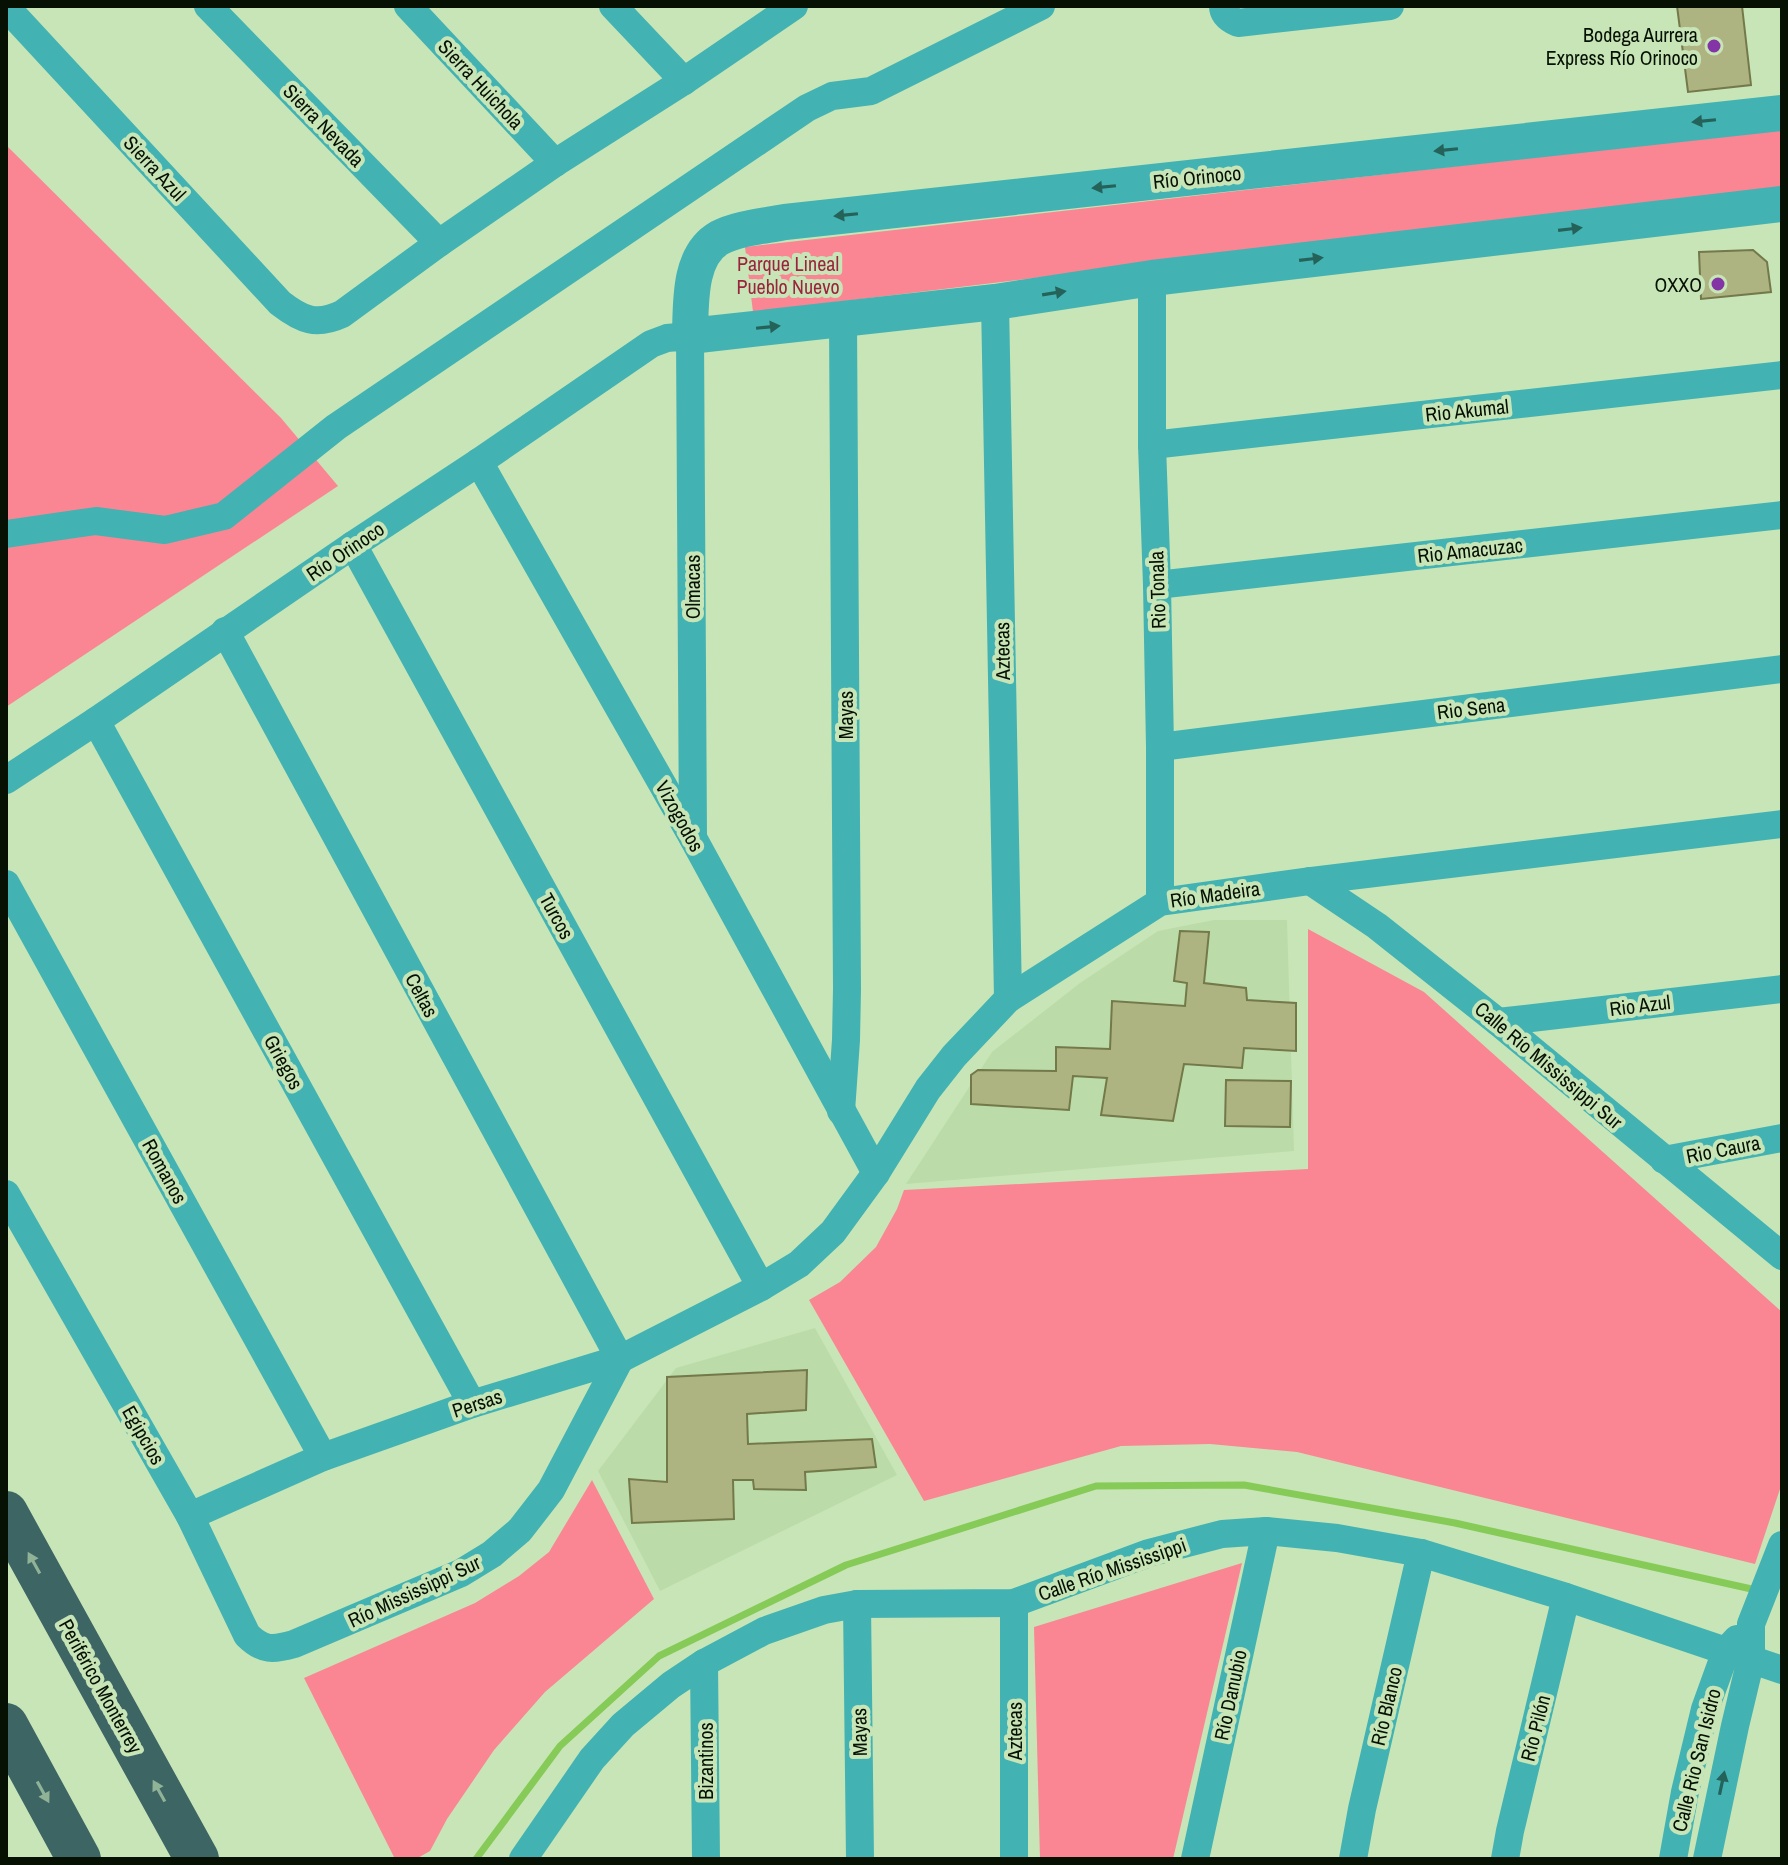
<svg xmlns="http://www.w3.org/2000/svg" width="1788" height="1865" viewBox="0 0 1788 1865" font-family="'Archivo Narrow',sans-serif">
<rect width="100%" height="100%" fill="#c8e5b7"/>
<g fill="#bbdca8">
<path d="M1214,920H1287L1294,1151L906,1184L992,1052L1080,983L1158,931Z"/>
<path d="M815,1328L897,1475L660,1591L598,1471L676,1368Z"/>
</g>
<g fill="#fb8693">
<path d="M1782,129V188L753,312L745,247Z"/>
<path d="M6,145L281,418L338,486L6,707Z"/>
<path d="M1308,929L1424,992L1782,1312V1483L1755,1564L1297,1452L1210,1444L1121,1446L924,1501L809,1300L840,1282L876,1247L897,1209L904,1190L1308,1169Z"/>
<path d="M592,1480L654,1599L545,1692L494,1750L447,1819L430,1851L416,1859H395L304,1678L475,1603L519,1576L549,1552Z"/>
<path d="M1242,1563L1173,1859H1040L1034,1627Z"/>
</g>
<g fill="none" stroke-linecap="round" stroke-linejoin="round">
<path stroke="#86ca57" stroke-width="7" d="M476,1859L560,1746L659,1656L846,1565L1096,1486L1244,1485L1455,1523L1756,1590"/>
</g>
<g fill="#adb381" stroke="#737949" stroke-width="2">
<path d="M1677,6H1742L1751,85L1688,92Z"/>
<path d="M1753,250L1767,262L1771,292L1701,299L1699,252Z"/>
<path d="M1180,931L1209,932L1204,983L1246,988L1247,1000L1296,1003V1051L1244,1048L1242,1068L1184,1064L1173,1121L1101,1115L1107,1078L1073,1076L1069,1110L971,1104V1075L978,1070L1056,1071V1047L1110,1049L1112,1001L1185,1006L1187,983L1174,981Z"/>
<path d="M1226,1080L1291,1081L1290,1127L1225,1126Z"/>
<path d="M807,1370L806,1410L747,1414L748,1444L872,1439L876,1467L805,1472L806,1490L754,1489L753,1480H733L734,1519L632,1523L629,1479L667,1482V1377Z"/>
</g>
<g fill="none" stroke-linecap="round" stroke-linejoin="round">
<g stroke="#42b3b2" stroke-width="28">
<path d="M208,6L439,243"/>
<path d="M408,6L555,163"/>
<path d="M613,6L684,81"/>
<path d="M1223,6C1223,15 1231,20 1238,23L1390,6"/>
<path d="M6,7L280,303C302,320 316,326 342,314L439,243L555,163L684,81L794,6"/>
<path d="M1152,278V445L1157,585L1160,747V902"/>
<path d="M995,302L1008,999"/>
<path d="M1152,445L1782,375"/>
<path d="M479,462L693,838L876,1173"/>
<path d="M6,534L96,521L165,530L224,516L336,427L807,108L832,96L871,91L1041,6"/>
<path d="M353,545L761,1287"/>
<path d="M1157,585L1782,515"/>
<path d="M225,631L620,1359"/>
<path d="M96,721L472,1404"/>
<path d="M1160,747L1782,669"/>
<path d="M6,780L96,721L353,545L479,462L651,344L667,338L690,336L693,838"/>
<path d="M1310,881L1377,926L1498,1022L1782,1256"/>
<path d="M6,884L323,1457"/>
<path d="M1498,1022L1782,989"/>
<path d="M841,1111L846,1040L847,989L843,320"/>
<path d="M1664,1160L1782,1138"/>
<path d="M6,1194L190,1516L247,1635C263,1651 273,1650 294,1644L461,1573L492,1554L520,1530L551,1490L620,1359"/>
<path d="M190,1516L323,1457L472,1404L620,1359L761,1287L799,1264L833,1232L876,1173L928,1089L954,1056L1008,999L1160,902L1310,881L1782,824"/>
<path d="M857,1604L860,1859"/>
<path d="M704,1663L706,1859"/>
<path d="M523,1859L592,1759L623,1725L671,1685L704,1663L764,1631L824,1610L857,1604L1014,1603L1149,1553L1222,1534L1266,1531L1337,1538L1421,1553L1566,1597L1782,1670"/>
<path d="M1014,1859V1603"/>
<path d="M1195,1859L1266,1531"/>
<path d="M1353,1859L1362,1809L1421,1553"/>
<path d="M1505,1859L1510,1831L1566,1597"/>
<path d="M1673,1859L1685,1792L1705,1709L1726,1651L1737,1639"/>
<path d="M1707,1859L1735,1726L1751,1659V1624L1782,1545"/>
</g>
<path stroke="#42b3b2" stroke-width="36" d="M1782,113L785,222C764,226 738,228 719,238C688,256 691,305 690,336L995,302L1152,278L1782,204"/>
<g stroke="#3d6564" stroke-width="44">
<path d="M6,1513L197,1859"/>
<path d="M6,1725L79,1859"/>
</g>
</g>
<defs><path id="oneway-solid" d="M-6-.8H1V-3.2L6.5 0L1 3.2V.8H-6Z" transform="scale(2)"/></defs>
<g fill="#24625a">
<use href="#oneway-solid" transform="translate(1704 121) rotate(174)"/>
<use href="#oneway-solid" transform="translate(1446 150) rotate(174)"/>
<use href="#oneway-solid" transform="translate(1104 187) rotate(174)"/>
<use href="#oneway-solid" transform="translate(846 215) rotate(174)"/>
<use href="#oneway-solid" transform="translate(1570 229) rotate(-7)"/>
<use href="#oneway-solid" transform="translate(1311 259) rotate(-7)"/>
<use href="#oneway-solid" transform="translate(1054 293) rotate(-9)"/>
<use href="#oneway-solid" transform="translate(768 327) rotate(-6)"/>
<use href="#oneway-solid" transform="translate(1722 1783) rotate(-78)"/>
</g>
<g fill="#90b296">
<use href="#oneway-solid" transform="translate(34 1563) rotate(-119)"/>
<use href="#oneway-solid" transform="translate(159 1791) rotate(-119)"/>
<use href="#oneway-solid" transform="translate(43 1792) rotate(61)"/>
</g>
<g fill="#8435a5" stroke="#c8e5b7" stroke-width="3">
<circle cx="1714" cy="46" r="8"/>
<circle cx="1718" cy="284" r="8"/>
</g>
<g text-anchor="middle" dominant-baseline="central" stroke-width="8" stroke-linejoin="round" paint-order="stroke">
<g font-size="20" fill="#071103" stroke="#c8e5b7" text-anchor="end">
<text x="1698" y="34">Bodega Aurrera<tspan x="1698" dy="23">Express Río Orinoco</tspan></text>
<text x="1702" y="284">OXXO</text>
</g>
<g font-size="20" fill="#071103" stroke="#c8e5b7">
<text transform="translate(481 84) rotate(47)">Sierra Huichola</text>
<text transform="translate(324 125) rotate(46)">Sierra Nevada</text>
<text transform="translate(155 168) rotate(47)">Sierra Azul</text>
<text transform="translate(1197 177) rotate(-6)">Río Orinoco</text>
<text transform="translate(1467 410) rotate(-6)">Rio Akumal</text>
<text transform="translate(1470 550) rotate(-6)">Rio Amacuzac</text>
<text transform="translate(345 551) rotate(-34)">Río Orinoco</text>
<text transform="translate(692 587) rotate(-90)">Olmacas</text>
<text transform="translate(1157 590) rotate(-92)">Rio Tonala</text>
<text transform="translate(1002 651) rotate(-91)">Aztecas</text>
<text transform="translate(1471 708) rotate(-7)">Rio Sena</text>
<text transform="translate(845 715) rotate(-90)">Mayas</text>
<text transform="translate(680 816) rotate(61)">Vizogodos</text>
<text transform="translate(1215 894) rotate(-8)">Río Madeira</text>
<text transform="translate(557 916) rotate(61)">Turcos</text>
<text transform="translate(422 995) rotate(62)">Celtas</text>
<text transform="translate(1640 1005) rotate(-7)">Rio Azul</text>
<text transform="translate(284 1062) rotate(61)">Griegos</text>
<text transform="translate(1549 1065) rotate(40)">Calle Río Mississippi Sur</text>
<text transform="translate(1723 1149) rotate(-11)">Rio Caura</text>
<text transform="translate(165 1171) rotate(61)">Romanos</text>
<text transform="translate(477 1403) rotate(-18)">Persas</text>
<text transform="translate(144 1435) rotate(60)">Egipcios</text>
<text transform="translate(1112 1569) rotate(-19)">Calle Río Mississippi</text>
<text transform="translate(414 1591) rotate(-25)">Río Mississippi Sur</text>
<text transform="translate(101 1686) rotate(61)">Periférico Monterrey</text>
<text transform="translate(1230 1695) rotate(-78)">Río Danubio</text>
<text transform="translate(1386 1706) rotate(-77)">Río Blanco</text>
<text transform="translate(1535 1728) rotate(-76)">Río Pilón</text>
<text transform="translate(1014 1731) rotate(-90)">Aztecas</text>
<text transform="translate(859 1732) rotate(-91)">Mayas</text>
<text transform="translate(1696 1760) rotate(-76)">Calle Rio San Isidro</text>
<text transform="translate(705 1761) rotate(-90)">Bizantinos</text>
</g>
<g font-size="20" fill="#9b243d" stroke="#c8e5b7">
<text x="788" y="263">Parque Lineal<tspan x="788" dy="23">Pueblo Nuevo</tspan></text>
</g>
</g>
<rect width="1788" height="1865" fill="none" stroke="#071103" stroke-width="16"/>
</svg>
